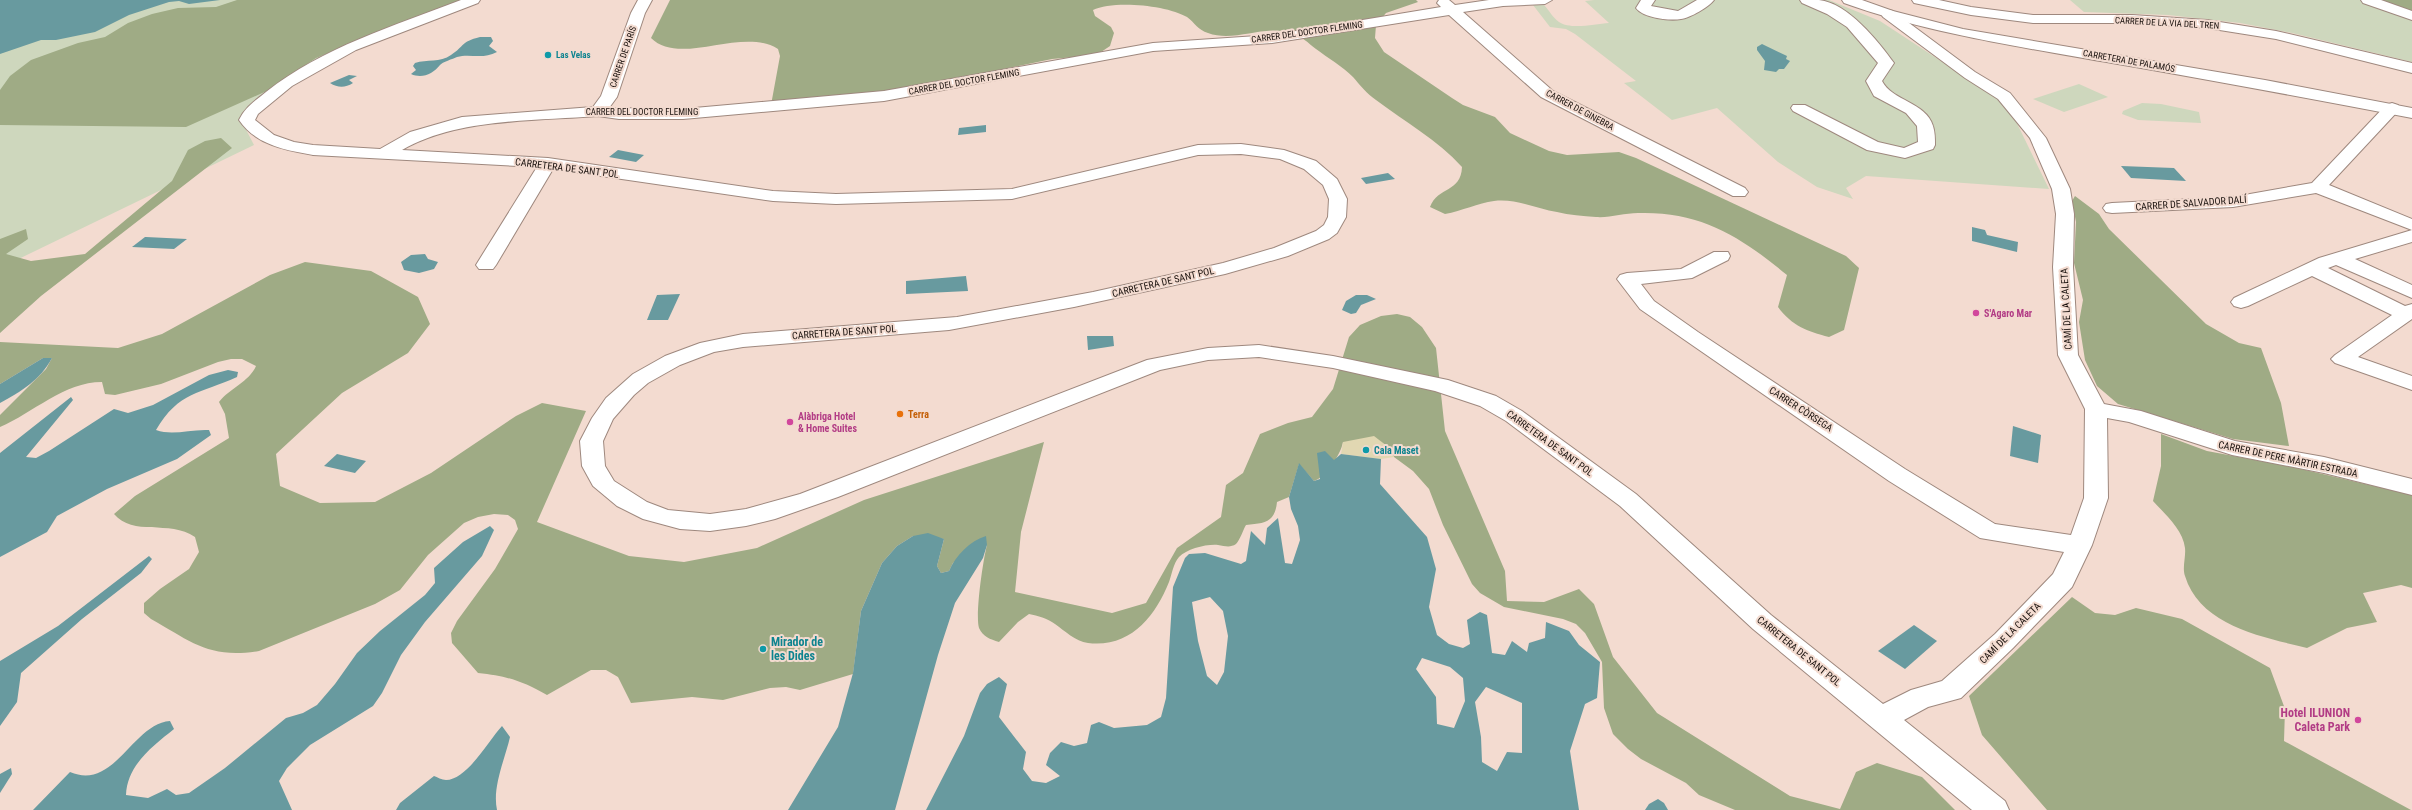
<svg xmlns="http://www.w3.org/2000/svg" width="2412" height="810" viewBox="0 0 2412 810" font-family="'Roboto Condensed',sans-serif">
<rect width="100%" height="100%" fill="#f3dbd0"/>
<g fill="#ced7bd">
<path d="M0,0H466L281,82L240,118L254,145L0,268Z"/>
<path d="M1594,0H1829L1880,21L2008,105L2049,189L1866,176L1846,188L1853,199L1817,187L1778,162L1717,108L1672,120L1624,83L1636,81L1575,34L1566,29L1550,27L1533,5H1544C1549,10 1553,18 1559,22C1571,30 1595,24 1609,23L1585,1Z"/>
<path d="M2070,0H2378L2412,12V62L2292,33L2240,23L2168,15L2084,12Z"/>
<path d="M2079,84L2108,97L2064,112L2033,99Z"/>
<path d="M2142,103L2161,104L2199,112L2201,123L2138,120L2122,114L2123,111Z"/>
</g>
<g fill="#9fab85">
<path d="M237,0H460L316,58L269,90L186,127L0,125V90L10,76L31,60L78,43L105,37L128,23L152,14L178,8L216,7Z"/>
<path d="M670,0H1416L1418,2L1386,13L1376,25L1375,38L1384,52L1452,98L1463,105L1495,117L1510,133L1549,151L1567,155L1619,152L1636,158L1846,256L1859,268L1844,330L1829,337C1807,331 1792,326 1778,307L1787,275C1741,237 1701,211 1638,213C1624,213 1610,218 1596,217C1583,216 1569,215 1557,212C1537,209 1515,198 1494,201C1478,203 1462,211 1445,214L1430,207C1438,186 1461,193 1462,167C1438,140 1405,122 1376,100C1367,94 1360,85 1353,77C1342,66 1328,58 1316,49C1308,43 1302,36 1291,33C1264,24 1235,43 1208,33C1198,30 1195,23 1187,17C1167,5 1113,0 1093,10L1095,16L1111,27L1114,33L1110,46L1101,52L1085,56L1052,59L903,90L771,105L780,56L778,49C742,26 680,67 651,38Z"/>
<path d="M2378,0H2412V12Z"/>
<path d="M221,138L232,148L41,296L0,333V239L26,229L28,239L6,254L31,261L85,254L172,181L188,150L205,141Z"/>
<path d="M2075,196L2099,214L2109,229L2206,324L2239,343L2261,348L2281,403L2289,446L2233,439L2118,404L2097,386L2085,360L2079,322L2083,300L2074,263L2076,222L2072,201Z"/>
<path d="M305,262L371,271L418,297L430,324L408,353L342,393L276,454L280,486L320,503L375,502L431,473L516,416L542,403L586,411L537,522L629,556L684,562L757,548L864,500L1044,442L1021,532L1015,592L1112,613L1146,603L1177,548L1221,517L1226,485L1243,473L1260,434L1288,423L1312,417L1333,389L1349,337L1360,325L1381,316L1397,314L1410,317L1422,327L1436,348L1445,431L1505,571L1507,601L1544,602L1579,589L1594,604L1613,657L1657,713L1790,796L1840,809L1856,772L1877,763L1922,777L1955,810H1735L1699,795L1686,783L1641,759L1628,749L1613,734L1604,708L1602,662L1585,633L1576,624L1563,619L1504,607L1480,593L1472,584L1443,525L1429,489L1413,471L1394,457L1387,446L1343,442C1341,454 1326,477 1314,481L1299,464L1289,497L1277,502C1275,523 1264,523 1246,525C1243,530 1240,540 1236,544C1230,548 1225,546 1218,545C1206,544 1187,549 1179,557C1173,564 1172,574 1169,582C1155,617 1130,648 1088,643C1075,641 1065,631 1055,624C1047,618 1038,616 1029,614L1018,622L999,642C990,639 983,637 979,628C975,615 983,560 987,545L953,563L949,571L941,573L937,566L944,539L913,536L897,546L882,563L861,611L853,674L800,690L786,687L770,688L723,700L692,697L631,703L618,677L606,670H591L547,695C522,681 507,676 478,673L452,643L451,633L457,621L495,569L518,529L515,520L508,515L494,514L478,517L464,523L428,555L400,590L375,604L259,651C209,659 192,642 151,619L144,613V603L160,589L189,569L199,552L195,537C169,519 133,537 114,514L135,496L229,438L225,414L219,402C230,388 249,382 256,366L242,359H231L218,362L161,384L115,395L105,394L102,382C64,382 33,413 0,427V415L46,369L52,358H43L0,384V342L118,348L162,334L270,275Z"/>
<path d="M2161,434L2207,451L2297,468L2412,495V588L2401,585L2363,593L2377,622L2347,628L2307,648C2263,637 2200,626 2185,576C2182,568 2186,557 2185,548C2183,530 2165,514 2153,501L2161,466Z"/>
<path d="M2072,597L2095,613L2115,615L2136,608L2182,619L2270,668L2285,709L2284,741L2411,810H2047L1982,735L1969,696Z"/>
</g>
<path fill="#e1d7b2" d="M1374,436L1387,446L1394,457L1381,459L1341,454L1343,442Z"/>
<g fill="#689a9f" fill-rule="evenodd">
<path d="M0,0H220L189,4L179,1L169,2L129,15L95,32L56,40H41L0,54Z"/>
<path d="M480,37H491L493,41L489,46L497,52C482,60 470,53 457,57C453,59 442,62 440,65C433,74 422,79 411,74L416,70L413,66L415,63C427,59 440,63 451,55C465,46 460,42 480,37Z"/>
<path d="M1762,44L1787,56L1786,59L1790,61L1784,69H1779L1776,72L1764,70L1765,61L1757,50V47Z"/>
<path d="M349,75L357,76L349,80L353,83C345,88 338,88 330,83Z"/>
<path d="M986,125V132L958,135L959,128Z"/>
<path d="M618,150L644,155L636,162L609,157Z"/>
<path d="M2121,166L2174,168L2186,181L2131,178Z"/>
<path d="M1388,173L1395,179L1366,184L1361,178Z"/>
<path d="M1972,227L1985,230L1987,235L2018,242L2017,252L1972,241Z"/>
<path d="M145,237H146L187,239L174,249L132,247Z"/>
<path d="M425,254L428,259L438,262L434,269L419,273L404,270L401,262L411,255Z"/>
<path d="M966,276L968,291L906,294V281Z"/>
<path d="M680,294L668,320H647L657,295Z"/>
<path d="M1356,295H1367L1376,299L1361,305L1356,313L1351,314L1342,310L1346,301Z"/>
<path d="M1087,336H1113L1114,346L1088,350Z"/>
<path d="M43,358H52C40,380 22,391 0,403V384Z"/>
<path d="M228,370L238,372L237,377C200,394 179,391 156,430C173,436 190,429 209,430L211,435L177,459L107,489L57,516L47,532L0,557V453L71,397L73,400L26,457L36,458L49,451L114,409L128,413L153,405L209,375Z"/>
<path d="M2013,426L2041,435L2038,463L2010,456Z"/>
<path d="M1325,451L1334,460L1341,454L1381,459L1380,484L1427,537L1436,569L1429,607L1437,635L1449,644L1463,648L1470,644L1467,620L1480,612L1487,615L1492,653L1505,655L1512,641L1527,652L1529,643L1545,638L1546,622L1569,631L1579,645L1600,662L1597,698L1585,704L1570,751L1579,810H926L964,736L980,693L987,684L999,677L1007,684L999,717L1026,752L1023,769L1032,781L1046,783L1060,776L1046,765L1050,753L1061,742L1074,746L1087,743L1091,725L1099,722L1114,728L1147,725L1161,717L1166,698L1173,587L1185,558L1189,554L1205,553L1241,564L1246,561L1251,531L1265,545L1267,528L1278,518L1285,563L1292,564L1300,540L1298,526L1291,509L1289,497L1299,463L1314,481L1320,479L1317,453ZM1210,597L1223,611L1228,636L1224,672L1217,685L1207,676L1198,641L1192,602ZM1422,658L1450,667L1463,678L1465,701L1454,728L1437,724L1436,697L1416,669ZM1486,687L1522,703V753L1507,752L1497,771L1482,762L1481,737L1475,702Z"/>
<path d="M337,454L366,461L355,473L324,466Z"/>
<path d="M490,526L494,530L482,556L425,622L401,655L382,693L373,706L310,745L287,768L279,781L292,810H33L70,772C115,791 132,724 170,721L174,729C153,746 127,765 126,795L148,798L167,789L176,795L189,793L225,768L286,718L303,713L317,705L335,684L357,653L380,631L425,595L435,583L434,568L463,542Z"/>
<path d="M928,533L944,539L937,566L941,573L949,571C956,555 970,541 986,536L987,545L983,558L955,603L938,655L895,810H788L838,727L853,673L861,611L882,563L897,546L913,536Z"/>
<path d="M149,556L152,559L141,573L82,619L21,673L17,702L0,726V661L58,626Z"/>
<path d="M1914,625L1937,641L1905,669L1878,651Z"/>
<path d="M502,726L510,737C505,759 492,787 497,810H396L400,803L434,776C437,777 442,780 446,780C467,780 489,740 502,726Z"/>
<path d="M11,768L12,774L0,793V774Z"/>
<path d="M1658,799L1664,803L1668,810H1645L1649,804Z"/>
</g>
<g fill="none" stroke-linecap="round" stroke-linejoin="round">
<defs>
<g id="street">
<path d="M461,0H480L478,3L356,50L292,86L258,114L255,120L274,135L294,142L313,145L380,149L410,132L462,117L593,107L601,96L631,13L638,0H652L645,13L617,97L609,108L683,109L884,91L1153,43L1272,35L1441,7L1437,3L1439,0H1449L1455,5L1489,0H1552L1545,4L1503,6L1463,12L1553,91L1745,188L1748,192L1745,196H1733L1541,97L1449,15L1272,43L1153,51L884,101L683,119H619L598,116C535,121 457,118 402,150L548,158L773,191L836,194L1012,189L1198,145L1241,144L1284,150L1316,161L1337,179L1347,199L1346,217L1337,233L1329,239L1288,256L1225,274L1074,307L949,330L743,347L714,352L680,365L648,383L634,395L613,419L603,441L605,466L614,481L647,502L668,510L710,514L746,509L800,494L1147,360L1208,348L1259,345L1333,356L1448,380L1496,396L1522,411L1636,494L1771,615L1883,704L1911,690L1942,681L1995,634L2053,574L2064,552L1980,538L1889,481L1640,309L1617,279L1620,275L1627,273L1681,269L1714,252H1728L1730,256L1728,260L1692,278L1641,284L1654,301L1698,332L1905,469L1995,524L2071,535L2084,498L2085,409L2058,355L2053,267L2056,214L2052,189L2030,138L1998,99L1965,78L1883,17L1881,14L1888,10L1893,11L1975,72L2010,93L2046,138L2070,189L2074,214L2073,267L2078,355L2104,404L2141,411L2235,441L2324,457L2412,479V495L2324,473L2232,455L2129,422L2107,418L2108,498L2092,545L2072,587L2013,648L1961,698L1928,707L1904,720L2005,801L2009,810H1972L1753,629L1620,506L1506,421L1480,406L1435,391L1333,368L1259,357L1208,360L1160,370L838,497L775,519L746,526L710,531L680,529L643,519L617,506L593,486L582,466L580,441L592,418L606,398L633,374L665,356L700,343L743,334L957,317L1093,292L1223,263L1274,248L1316,231L1324,225L1328,217L1329,199L1323,185L1304,169L1280,159L1241,154L1198,155L1012,199L836,204L773,201L553,169L496,265L493,269H479L476,265L537,167L313,155C285,150 256,145 239,120C245,107 255,101 266,92C323,47 394,26 461,0Z"/>
<path d="M1641,0H1655L1651,6L1678,11L1697,0H1714C1709,7 1690,18 1681,19C1670,21 1643,18 1636,8Z"/>
<path d="M1800,0C1806,0 1813,0 1819,0C1848,3 1878,41 1894,63L1882,81C1892,101 1926,102 1933,126C1935,132 1935,139 1935,145L1933,149L1905,158L1867,150L1793,111L1791,108L1793,105H1805L1878,142L1904,148L1918,142L1917,126L1906,113L1874,96L1866,81L1878,63L1847,27L1827,14L1802,3Z"/>
<path d="M1912,0H1939L1971,7L2033,15H2132L2207,20L2276,31L2412,63V73L2276,39L2207,28L2132,23H2033L1971,15L1914,3Z"/>
<path d="M2361,0H2381L2412,11V20L2363,3Z"/>
<path d="M2392,103L2398,105L2400,108L2398,111L2329,185L2412,219V242L2355,259L2412,285V298L2336,265L2328,268L2405,306L2412,304V319L2358,357L2412,376V390L2335,363L2331,359L2335,355L2392,315L2312,276L2248,306L2241,308L2234,306L2231,302L2234,298L2319,258L2412,230L2316,193L2233,207L2112,213L2106,212L2103,208L2106,204L2112,203L2233,197L2312,183L2386,105Z"/>
</g>
<path id="secondary" d="M1842,0H1862L1893,11L1963,29L2265,80L2412,108V118C2312,99 2212,80 2112,63C2021,47 1931,34 1844,3Z"/>
</defs>
<use href="#street" stroke="#9e887e" stroke-width="2"/>
<use href="#secondary" stroke="#9e887e" stroke-width="2"/>
<use href="#street" fill="#fff" fill-rule="evenodd"/>
<use href="#secondary" fill="#fff" fill-rule="evenodd"/>
</g>
<g fill="#0f9aa8" stroke="#f3dbd0" stroke-width="1.5">
<circle cx="548" cy="55" r="4"/>
<circle cx="1366" cy="450" r="4"/>
<circle cx="763" cy="649" r="4"/>
</g>
<g fill="#d1479c" stroke="#f3dbd0" stroke-width="1.5">
<circle cx="1976" cy="313" r="4"/>
<circle cx="790" cy="422" r="4"/>
<circle cx="2358" cy="720" r="4"/>
</g>
<circle fill="#e8710a" stroke="#f3dbd0" stroke-width="1.5" cx="900" cy="414" r="4"/>
<g text-anchor="middle" dominant-baseline="central" stroke-width="4" stroke-linejoin="round" paint-order="stroke">
<g font-size="9" fill="#1a120e" stroke="#f3dbd0">
<text transform="translate(2167 23) rotate(3)">CARRER DE LA VIA DEL TREN</text>
<text transform="translate(1307 32) rotate(-8)">CARRER DEL DOCTOR FLEMING</text>
<text transform="translate(623 57) rotate(-71)">CARRER DE PARÍS</text>
<text transform="translate(2129 61) rotate(10)">CARRETERA DE PALAMÓS</text>
<text transform="translate(964 82) rotate(-10)">CARRER DEL DOCTOR FLEMING</text>
<text transform="translate(1580 110) rotate(28)">CARRER DE GINEBRA</text>
<text x="642" y="112">CARRER DEL DOCTOR FLEMING</text>
</g>
<g font-size="9" font-weight="bold" fill="#0d838f" stroke="#f3dbd0" text-anchor="start">
<text x="556" y="55">Las Velas</text>
</g>
<g font-size="10" fill="#1a120e" stroke="#f3dbd0">
<text transform="translate(567 168) rotate(7)">CARRETERA DE SANT POL</text>
<text transform="translate(2191 203) rotate(-4)">CARRER DE SALVADOR DALÍ</text>
<text transform="translate(1163 282) rotate(-13)">CARRETERA DE SANT POL</text>
<text transform="translate(2066 309) rotate(-93)">CAMÍ DE LA CALETA</text>
<text transform="translate(844 332) rotate(-4)">CARRETERA DE SANT POL</text>
<text transform="translate(1801 409) rotate(33)">CARRER CÒRSEGA</text>
<text transform="translate(1550 443) rotate(36)">CARRETERA DE SANT POL</text>
<text transform="translate(2288 459) rotate(12)">CARRER DE PERE MÀRTIR ESTRADA</text>
<text transform="translate(2010 633) rotate(-45)">CAMÍ DE LA CALETA</text>
<text transform="translate(1799 651) rotate(39)">CARRETERA DE SANT POL</text>
</g>
<g font-size="10" font-weight="bold" fill="#b23c85" stroke="#f3dbd0" text-anchor="start">
<text x="1984" y="313">S'Agaro Mar</text>
<text x="798" y="416">Alàbriga Hotel<tspan x="798" dy="12">&amp; Home Suites</tspan></text>
</g>
<g font-size="10" font-weight="bold" fill="#c56008" stroke="#f3dbd0" text-anchor="start">
<text x="908" y="414">Terra</text>
</g>
<g font-size="10" font-weight="bold" fill="#0d838f" stroke="#f3dbd0" text-anchor="start">
<text x="1374" y="450">Cala Maset</text>
</g>
<g font-size="12" font-weight="bold" fill="#0d838f" stroke="#f3dbd0" text-anchor="start">
<text x="771" y="642">Mirador de<tspan x="771" dy="14">les Dides</tspan></text>
</g>
<g font-size="12" font-weight="bold" fill="#b23c85" stroke="#f3dbd0" text-anchor="end">
<text x="2350" y="713">Hotel ILUNION<tspan x="2350" dy="14">Caleta Park</tspan></text>
</g>
</g>
</svg>
